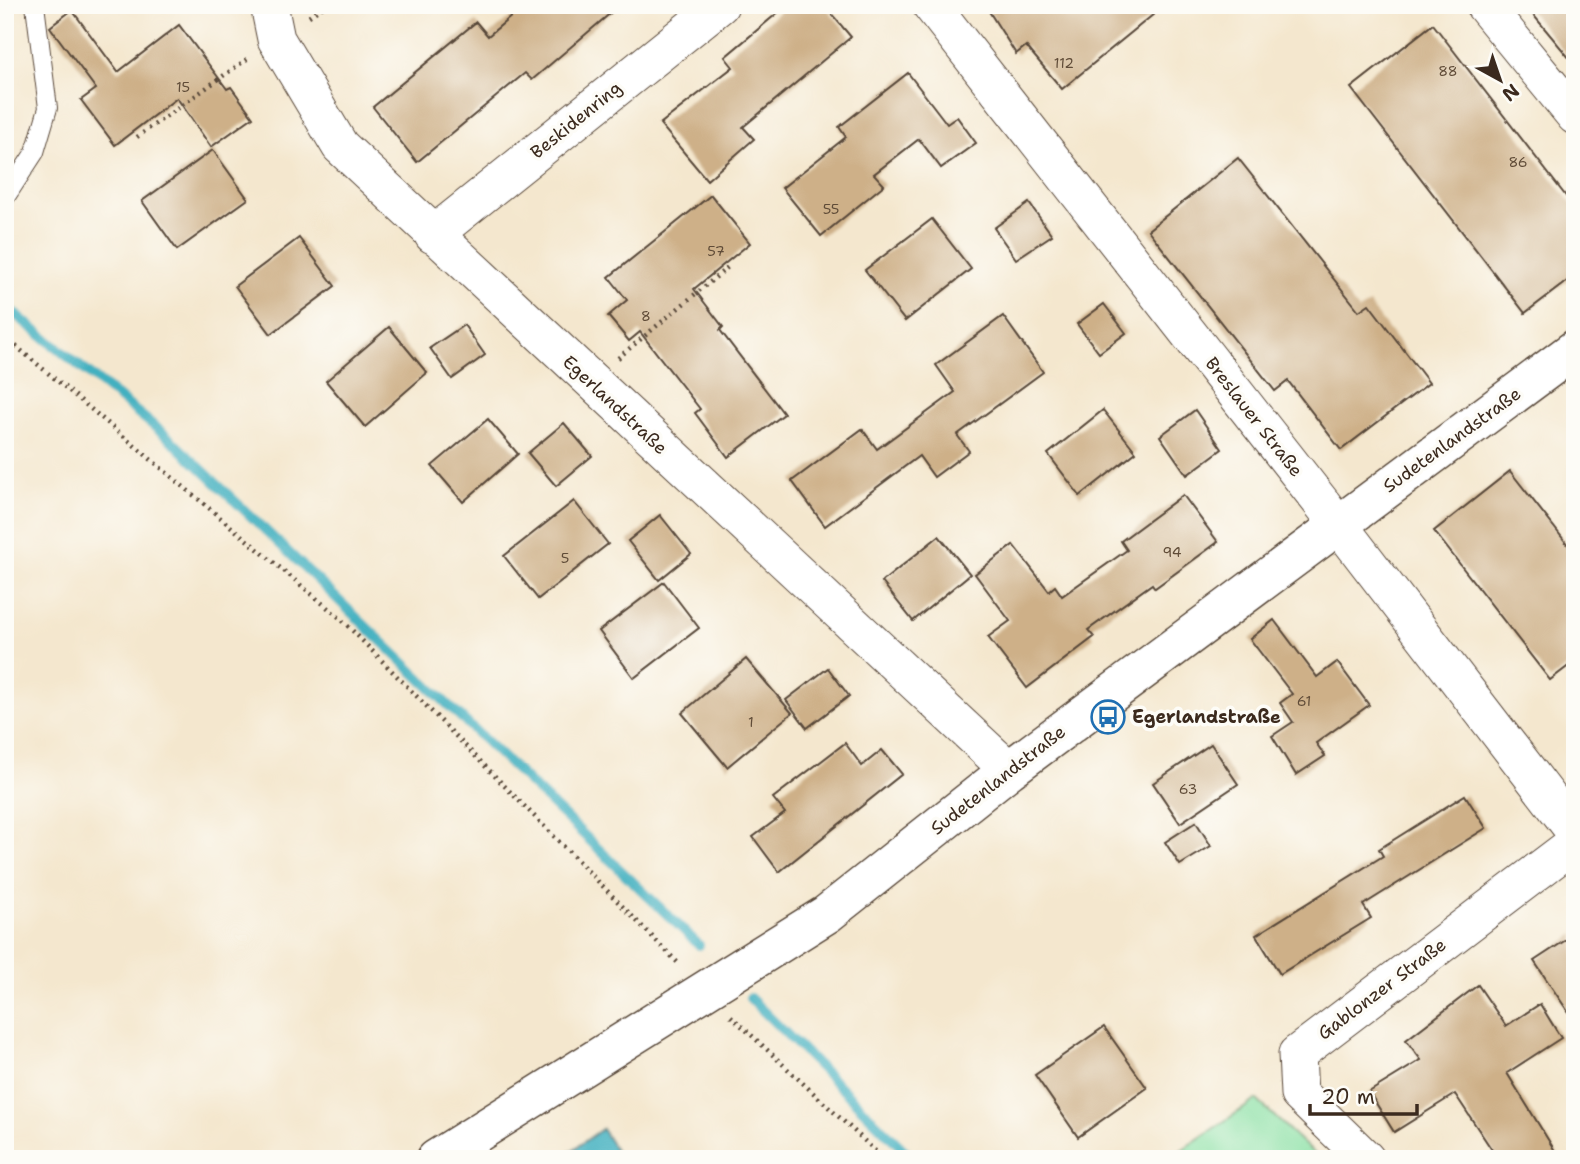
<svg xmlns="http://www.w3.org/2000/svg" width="1580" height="1164" viewBox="0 0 1580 1164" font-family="'Shantell Sans',sans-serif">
<rect width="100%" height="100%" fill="#fdfcf7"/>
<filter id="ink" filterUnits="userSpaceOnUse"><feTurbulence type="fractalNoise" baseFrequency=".0143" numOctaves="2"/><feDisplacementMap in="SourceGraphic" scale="14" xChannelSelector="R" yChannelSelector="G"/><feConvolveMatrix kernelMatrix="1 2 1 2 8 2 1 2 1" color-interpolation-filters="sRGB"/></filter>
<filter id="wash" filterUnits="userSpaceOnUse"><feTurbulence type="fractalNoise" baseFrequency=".00686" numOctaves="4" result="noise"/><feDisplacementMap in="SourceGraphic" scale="28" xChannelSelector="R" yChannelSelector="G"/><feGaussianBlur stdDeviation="1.57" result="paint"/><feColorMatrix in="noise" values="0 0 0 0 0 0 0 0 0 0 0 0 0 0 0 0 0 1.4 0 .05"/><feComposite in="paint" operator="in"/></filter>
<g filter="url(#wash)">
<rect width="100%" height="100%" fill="#f4e7ce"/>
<path fill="#89e0a4" stroke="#628561" stroke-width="2" d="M1257,1100L1320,1159H1168L1256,1100Z"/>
<path fill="#43b0c0" stroke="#3f6d6f" stroke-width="2" d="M602,1129L621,1159H560Z"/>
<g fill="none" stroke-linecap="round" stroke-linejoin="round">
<g stroke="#43b0c0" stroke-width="10">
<path d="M5,306L169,438L699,945"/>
<path d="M750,998L913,1159"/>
</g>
</g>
<g id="blocks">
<g fill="#ceb088">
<path d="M525,5H620L532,80L525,73L417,162L373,107L476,22L488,36Z"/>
<path d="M787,5H824L851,37L743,127L754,139L707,180L660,124L733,67L725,57Z"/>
<path d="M985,5H1165L1062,89L1026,46L1016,54Z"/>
<path d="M1525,5H1575V65Z"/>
<path d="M72,10L118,72L179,25L227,89L231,87L253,117L211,147L177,98L115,145L81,100L96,89L50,27Z"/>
<path d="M1433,24L1575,208V275L1525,313L1351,88Z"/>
<path d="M908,73L947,124L957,117L976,143L941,168L919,139L874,174L884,185L821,236L782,188L846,137L839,127Z"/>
<path d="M213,150L248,199L177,250L142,201Z"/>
<path d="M1238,158L1359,311L1369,304L1429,383L1341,450L1288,381L1275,391L1148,230Z"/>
<path d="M711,195L750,243L694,289L723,327L720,330L784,414L728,457L695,413L700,409L640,332L629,341L608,316L627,300L609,277Z"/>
<path d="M1029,203L1052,235L1016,259L994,228Z"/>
<path d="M932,219L971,269L905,321L865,270Z"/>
<path d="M299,238L335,286L271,334L235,286Z"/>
<path d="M1104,304L1126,333L1099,353L1077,324Z"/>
<path d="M1003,316L1043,372L957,435L969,451L934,477L919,456L825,526L792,481L862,429L877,449L955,392L936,365Z"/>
<path d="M464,325L485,355L452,379L430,348Z"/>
<path d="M389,327L427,373L365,427L326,381Z"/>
<path d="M1103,410L1136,452L1080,496L1048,454Z"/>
<path d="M1195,410L1222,449L1187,475L1160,436Z"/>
<path d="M488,419L518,454L463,502L432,466Z"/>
<path d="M564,423L592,456L556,486L528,453Z"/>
<path d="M1510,471L1575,554V661L1550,680L1434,531Z"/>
<path d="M1183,495L1218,542L1155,588L1152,584L1088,630L1094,637L1027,688L988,637L1010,621L975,574L1013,545L1049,591L1055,586L1062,596L1127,550L1121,541Z"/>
<path d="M574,501L608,544L538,599L504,556Z"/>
<path d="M660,515L691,554L659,580L628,541Z"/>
<path d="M939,536L970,574L913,621L882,582Z"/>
<path d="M664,582L699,628L634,678L599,631Z"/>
<path d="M1274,620L1317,677L1337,662L1369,705L1316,743L1325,756L1296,775L1272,736L1293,722L1280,703L1292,694L1250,639Z"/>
<path d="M746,659L792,713L727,767L682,713Z"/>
<path d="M828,668L849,696L807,728L786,700Z"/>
<path d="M845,743L862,766L882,750L902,774L779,872L753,837L785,813L773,798Z"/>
<path d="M1211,744L1238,784L1180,823L1153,783Z"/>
<path d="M1465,795L1486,828L1363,905L1371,918L1280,974L1256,935L1383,856L1379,849Z"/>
<path d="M1196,822L1211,846L1180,865L1165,842Z"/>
<path d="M1575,934V1022L1534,961Z"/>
<path d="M1478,985L1506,1026L1540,1004L1561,1038L1507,1073L1560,1159H1498L1455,1094L1394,1132L1369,1092L1421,1060L1406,1040Z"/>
<path d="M1104,1027L1147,1088L1078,1137L1035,1075Z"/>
</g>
</g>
</g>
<g filter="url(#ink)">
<use href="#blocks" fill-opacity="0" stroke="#574638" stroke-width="2"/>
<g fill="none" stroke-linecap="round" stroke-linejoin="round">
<defs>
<path id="service" d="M5,198L35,152L48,108L35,5"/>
<g id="minor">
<path d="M269,5L276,39L340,146L1009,770"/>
<path d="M931,5L1338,524L1575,832"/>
<path d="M1484,5L1575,116"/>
<path d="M433,235L720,5"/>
<path d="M1366,1159L1299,1094L1297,1054L1575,843"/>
</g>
<path id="tertiary" d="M436,1159L827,914L1009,770L1575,349"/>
</defs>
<use href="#service" stroke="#574638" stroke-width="20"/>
<use href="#minor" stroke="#574638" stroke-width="39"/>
<use href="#tertiary" stroke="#574638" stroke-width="41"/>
<g stroke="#574638" stroke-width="4.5" stroke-dasharray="2 5" stroke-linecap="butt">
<path d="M309,16L326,5"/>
<path d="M137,137L247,59"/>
<path d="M5,337L340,618L678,963"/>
<path d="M618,358L728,267"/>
<path d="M731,1016L884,1159"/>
</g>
<use href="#service" stroke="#fff" stroke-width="18"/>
<use href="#minor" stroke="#fff" stroke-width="37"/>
<use href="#tertiary" stroke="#fff" stroke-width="38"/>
</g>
</g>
<defs>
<symbol id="bus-ring" viewBox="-11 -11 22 22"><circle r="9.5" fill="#fdfcf7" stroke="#1f6fb2" stroke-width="1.5"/><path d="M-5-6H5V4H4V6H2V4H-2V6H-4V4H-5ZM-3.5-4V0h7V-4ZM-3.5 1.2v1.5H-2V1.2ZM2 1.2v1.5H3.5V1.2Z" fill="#1f6fb2"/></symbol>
</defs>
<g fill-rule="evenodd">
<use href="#bus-ring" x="1089" y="698" width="38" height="38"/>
</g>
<g text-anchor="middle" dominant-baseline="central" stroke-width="7" stroke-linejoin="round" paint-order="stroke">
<g font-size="14" fill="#604c38">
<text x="1064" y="63">112</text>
<text x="1448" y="71">88</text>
<text x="183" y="87">15</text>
<text x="1518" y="162">86</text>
<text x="831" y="209">55</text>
<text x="716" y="251">57</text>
<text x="646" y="316">8</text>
<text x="1172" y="552">94</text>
<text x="565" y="558">5</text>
<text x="1304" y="701">61</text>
<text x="751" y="722">1</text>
<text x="1188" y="789">63</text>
</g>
<g font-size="18" fill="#3b2a1e" stroke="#fdfcf7">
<text transform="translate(576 120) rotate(-39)">Beskidenring</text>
<text transform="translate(615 405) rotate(43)">Egerlandstraße</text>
<text transform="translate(1254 417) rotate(52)">Breslauer Straße</text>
<text transform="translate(1452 440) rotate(-36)">Sudetenlandstraße</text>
<text transform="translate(998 780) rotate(-38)">Sudetenlandstraße</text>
<text transform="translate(1382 989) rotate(-37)">Gablonzer Straße</text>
</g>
<g font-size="18" font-weight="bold" fill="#3b2a1e" stroke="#fdfcf7" text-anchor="start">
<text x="1132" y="717">Egerlandstraße</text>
</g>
</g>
<rect width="1580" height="1164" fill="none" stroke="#fdfcf7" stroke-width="28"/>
<g transform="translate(1500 80) rotate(140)" stroke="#fdfcf7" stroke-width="5" paint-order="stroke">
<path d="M0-5L12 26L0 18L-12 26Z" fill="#3b2a1e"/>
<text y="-10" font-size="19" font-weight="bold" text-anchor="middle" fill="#3b2a1e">N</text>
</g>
<path d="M1310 1104v10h107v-10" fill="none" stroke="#3b2a1e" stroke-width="3.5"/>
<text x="1321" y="1104" font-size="21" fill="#3b2a1e" stroke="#fdfcf7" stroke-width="5" paint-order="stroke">20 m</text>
</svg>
